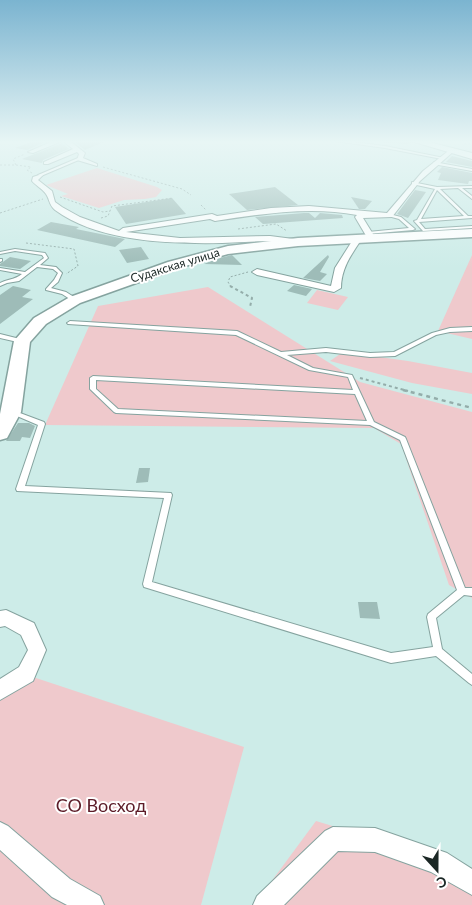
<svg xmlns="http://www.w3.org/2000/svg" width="472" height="905" viewBox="0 0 472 905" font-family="Lato,sans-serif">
<rect width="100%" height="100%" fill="#cdece8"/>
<g fill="#efc9cc">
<path d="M97,168L157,187L162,190L156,197L145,199L124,200L99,208L61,196L68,194L46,185Z"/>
<path d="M472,255V339L438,331Z"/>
<path d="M208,287L360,382L472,412V598L449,585L401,444L374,428L45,425L98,306Z"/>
<path d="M317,290L348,297L338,310L307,303Z"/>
<path d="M343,352L408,361L472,373V394L412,383L330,361Z"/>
<path d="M33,677L244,747L201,905H0V697Z"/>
<path d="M316,821L472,868V905H254Z"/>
</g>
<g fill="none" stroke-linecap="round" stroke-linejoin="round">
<path stroke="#79b4ad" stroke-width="2" d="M379,141L407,143L414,141"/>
</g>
<g fill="#9ebcb8">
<path d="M33,141H48L27,150L15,148Z"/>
<path d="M73,141H106L85,150Z"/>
<path d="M62,143L69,149L43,160L42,163L22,159Z"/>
<path d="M452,156L472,161V167L446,162Z"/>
<path d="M442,167L472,173V181H469L468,184L438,180L441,173L437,172Z"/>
<path d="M275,187L298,205L247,210L229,194Z"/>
<path d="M415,190L426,192L408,218L397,214Z"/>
<path d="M351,197L372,201L365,209H359Z"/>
<path d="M172,198L186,214L126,224L115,207Z"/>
<path d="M304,213H309L315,218L320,213L342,215L343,218L263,224L255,217Z"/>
<path d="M51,222L79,227L76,229L125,239L115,247L37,230Z"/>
<path d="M141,247L149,259L127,263L119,250Z"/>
<path d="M232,255L242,265L204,264L216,259Z"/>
<path d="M328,255L329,257L320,272L327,274L320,281L303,278Z"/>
<path d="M10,257L31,261L20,269L0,266V264Z"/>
<path d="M294,285L312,289L306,296L287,291Z"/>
<path d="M13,286L31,290L22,297L33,299L0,324V295Z"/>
<path d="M18,423H29L35,426L30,438L22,437L20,441H6Z"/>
<path d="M139,468H150L148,482L136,483Z"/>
<path d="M358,602H377L380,619L360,618Z"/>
</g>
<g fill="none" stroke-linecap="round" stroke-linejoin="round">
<defs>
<g id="lane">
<path d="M335,141H345L385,146L444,158L442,159L385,148Z"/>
<path d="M78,158L81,159L41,176L38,175Z"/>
<path d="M434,162L472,169V171L433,164Z"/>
<path d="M412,182L437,187L472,186V188H462L472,196V199L458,188L440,189L468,216H472V218L419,222L425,229L472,226V228L423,231L414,221L417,220L435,189L412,184ZM437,190L464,216L421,219Z"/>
<path d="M389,214L401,217L415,229L413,230L367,234L366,233L368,232L409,228L399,219L388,216L387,215Z"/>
<path d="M15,249L45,253L48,258L40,265L56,267L62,273L58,282L51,288L66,292L77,299V301H73L62,294L46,290V289L54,280L58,273L53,269L37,267L19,281L7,283L0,286V283C8,279 14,280 22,274L0,270V268L25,272L44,258L42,255L15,251L0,254V252Z"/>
<path d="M0,259H2V261L0,262Z"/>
<path d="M70,321L237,331L281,352L326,348L370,353L394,352L432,333L450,328L472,327V331L450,332L436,335L395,356L370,357L326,352L287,355L313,368L352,375L374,422L405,437L406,439L465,588H472V596L464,595L436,618L442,649L472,674V685L469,683L436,656L391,663L144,587L143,584L164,498L17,491L16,489L38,425L10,413L9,412L10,411L12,410L44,422L45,424L25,486L171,493L172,495L152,582L391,653L433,647L427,617L428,614L457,590L400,440L370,425L116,413L114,412L90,389V378L93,376L353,390L348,377L309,370L236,335L68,324L67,323ZM96,380L355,394L367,421L118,409L96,389Z"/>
<path d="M0,334L24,340L25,341L22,343L0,338Z"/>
</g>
<g id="street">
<path d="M53,141H62L33,153L28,152Z"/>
<path d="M63,141H70L85,153L83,158L97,164V166L77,160L79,154L77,152L48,164H44V162L73,149Z"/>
<path d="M452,148L454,151L420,181L392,217L363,218L376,239L372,242L368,239L355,217L357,215C310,206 262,214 215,221L210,219L126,232L180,238L270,236L301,240V244L298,245C272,239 247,242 222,243C170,244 98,242 55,210C49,205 50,200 46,194C43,189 35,185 32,181L33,177L42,174L43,175L38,180L52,191L55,202L62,207L80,217L119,231L123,228L212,214L217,216L271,208L309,206L387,213L423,171Z"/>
<path d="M354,238L361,240C351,255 341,269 341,288L334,292L257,275L252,272L257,269L331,286L335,268Z"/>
<path d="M6,610L34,623L46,650L33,681L0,700V679L19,667L28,650L21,635L5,626L0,627V611Z"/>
<path d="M0,822L8,826L70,879L100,896L104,905H67L52,897L0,850Z"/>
<path d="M333,827L375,828L447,853L472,869V895L431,872L375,852L338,851L284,905H253L257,896L325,831Z"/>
</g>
<path id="secondary" d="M411,141H425L472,153V159Z"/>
<path id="primary" d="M472,229V237L298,246L228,254L178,268L80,303L46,324L30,342L21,412L7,438L0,440V414L14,341L34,318L70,297L168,262L228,246L298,238Z"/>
</defs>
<use href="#lane" stroke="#85a39f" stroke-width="2"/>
<use href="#street" stroke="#85a39f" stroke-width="2"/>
<use href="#secondary" stroke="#85a39f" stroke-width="2"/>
<use href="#primary" stroke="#85a39f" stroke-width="3"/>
<g stroke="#94adaa" stroke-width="1" stroke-dasharray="2 2" stroke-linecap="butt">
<path d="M464,144H472"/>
<path d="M0,165H16L13,159L25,154"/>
<path d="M16,165L31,167L27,170L32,173"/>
<path d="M103,167L182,189L191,195"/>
<path d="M60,197L103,212L110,211L112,206L173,198"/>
<path d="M201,205L206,210"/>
<path d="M0,213L43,199"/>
<path d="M101,218L108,216L110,211"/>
<path d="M238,229L276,224L287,231"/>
<path d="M26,243L74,249L78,266L66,274"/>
<path d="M231,287L228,282L230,277L248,272"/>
</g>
<g stroke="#94adaa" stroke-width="2" stroke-dasharray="3 3" stroke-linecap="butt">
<path d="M230,286L252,298L250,307"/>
<path d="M360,378L408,391"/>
</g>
<path stroke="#94adaa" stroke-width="2.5" stroke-dasharray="4 4" stroke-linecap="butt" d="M403,390L472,408"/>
<use href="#lane" fill="#fff" fill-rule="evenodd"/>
<use href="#street" fill="#fff" fill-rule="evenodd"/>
<use href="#secondary" fill="#fff" fill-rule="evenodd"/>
<use href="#primary" fill="#fff" fill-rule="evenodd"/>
</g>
<linearGradient id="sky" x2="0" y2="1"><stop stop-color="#7bb4d0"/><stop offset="0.53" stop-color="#e8f6f5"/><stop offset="1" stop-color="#e8f6f5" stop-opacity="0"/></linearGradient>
<rect width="472" height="268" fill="url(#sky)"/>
<g text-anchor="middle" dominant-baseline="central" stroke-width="4" stroke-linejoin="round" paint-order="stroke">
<g font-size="12" fill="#1b2725" stroke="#fff">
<text transform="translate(175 265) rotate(-17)">Судакская улица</text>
</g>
<g font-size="18" fill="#5c1c28" stroke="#fff">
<text x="101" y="805">СО Восход</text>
</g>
</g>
<g transform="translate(437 870) rotate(159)" stroke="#ffffff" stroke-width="4" paint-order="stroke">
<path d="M0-4L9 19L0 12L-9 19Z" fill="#1b2725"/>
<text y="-8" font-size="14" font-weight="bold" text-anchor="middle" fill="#1b2725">С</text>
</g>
</svg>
